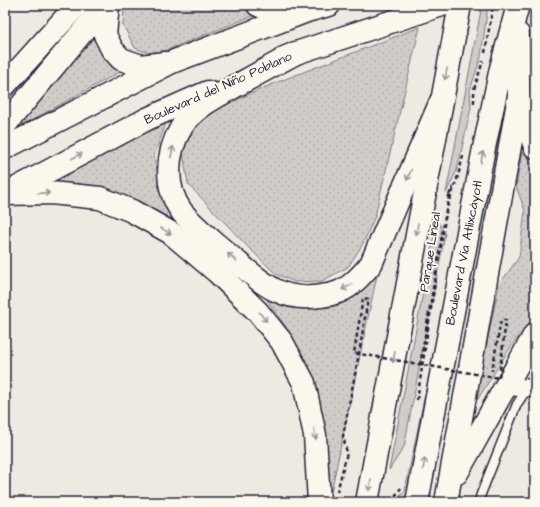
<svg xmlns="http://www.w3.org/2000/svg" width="540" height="507" viewBox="0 0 540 507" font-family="'Architects Daughter',sans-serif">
<defs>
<pattern id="park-dots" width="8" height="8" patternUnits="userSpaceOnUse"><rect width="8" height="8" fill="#d0cdc9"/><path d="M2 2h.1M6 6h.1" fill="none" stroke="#b2b0ae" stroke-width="1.8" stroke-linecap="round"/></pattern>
</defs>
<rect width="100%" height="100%" fill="#eeeae2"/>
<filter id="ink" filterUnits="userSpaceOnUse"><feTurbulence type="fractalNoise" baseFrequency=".025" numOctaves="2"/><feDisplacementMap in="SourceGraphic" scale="8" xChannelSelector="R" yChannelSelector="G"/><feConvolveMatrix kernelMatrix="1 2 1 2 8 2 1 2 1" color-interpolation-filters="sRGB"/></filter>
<g filter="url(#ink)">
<g fill="#d0cdc9" stroke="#797882">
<path d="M482,5H488L481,57L470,90L471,108L457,170L446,193Z"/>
<path d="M437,220L445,234L404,447L389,470Z"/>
<path d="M429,375L410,502H396L405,490Z"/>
</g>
<g fill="url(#park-dots)" stroke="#797882">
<path d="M124,5H239L247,10L260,13L164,51L149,53L135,48L123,25Z"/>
<path d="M96,23L125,69L7,134Z"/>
<path d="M420,27L375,216L364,242L348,267L322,281L295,282L276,274L247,246L188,184L183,153L191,132L209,112L275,83Z"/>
<path d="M167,120L154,156L161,187L279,300L354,292L377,275L329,502H326L328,462L321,428L302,356L284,324L267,300L240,274L197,237L159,212L116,192L88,189L33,188Z"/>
<path d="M523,147L535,170V316L510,348L474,405L499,285L519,257L525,211L516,186Z"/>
</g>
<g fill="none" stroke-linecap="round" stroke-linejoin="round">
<defs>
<path id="lane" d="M479,502L481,494L517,404L535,377"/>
<path id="street" d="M513,387L527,388"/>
<g id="secondary">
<path d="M108,5L105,35L112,49L121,59L141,66L165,63"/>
<path d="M258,5L267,9L300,11"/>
<path d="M296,53C279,62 261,72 243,82C222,94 194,106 181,128C166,153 164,188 182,212C195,228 213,241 229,255C259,280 279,303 321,296C333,295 346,290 354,282C360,277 366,270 371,264L441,101"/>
<path d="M284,58L296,53L442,5"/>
<path d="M5,85L77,5"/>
<path d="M520,100L535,147"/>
<path d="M5,125L105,5"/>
<path d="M5,148L172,62L307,11L329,5"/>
<path d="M11,191L147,119L208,92"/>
<path d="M5,194L51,193L100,198L132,211L171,233L217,272L258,312L282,342L304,383L315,435L319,502"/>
<path d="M457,473L535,334"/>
<path d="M367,502L460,5"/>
<path d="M417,502L484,148L501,68L518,5"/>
<path d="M446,502L519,96L518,34"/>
</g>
</defs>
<use href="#lane" stroke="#22223b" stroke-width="11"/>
<use href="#street" stroke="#22223b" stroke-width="20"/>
<use href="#secondary" stroke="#22223b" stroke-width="25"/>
<g stroke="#22223b" stroke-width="2.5" stroke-dasharray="4 3" stroke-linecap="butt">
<path d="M485,53L493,5"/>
<path d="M474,103V89L483,61"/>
<path d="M449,195L453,187"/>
<path d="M417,400L446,211L458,176L463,156"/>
<path d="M337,492L347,453L343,436L360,348"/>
<path d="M391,502L401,488"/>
</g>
<use href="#lane" stroke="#fbf7ec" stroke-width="8"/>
<use href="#street" stroke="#fbf7ec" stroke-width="17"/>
<use href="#secondary" stroke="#fbf7ec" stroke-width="22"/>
<g stroke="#22223b" stroke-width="2.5" stroke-dasharray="4 3" stroke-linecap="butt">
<path d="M360,348L368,299L363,298L354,353L499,378L506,320H501L492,371"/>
<path d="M420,365L449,195"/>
</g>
</g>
<defs><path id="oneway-shaft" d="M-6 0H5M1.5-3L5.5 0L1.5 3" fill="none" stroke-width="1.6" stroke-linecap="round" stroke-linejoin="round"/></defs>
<g stroke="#99979c">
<use href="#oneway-shaft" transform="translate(446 74) rotate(101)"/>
<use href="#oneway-shaft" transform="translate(172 152) rotate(-79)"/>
<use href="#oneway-shaft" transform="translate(77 156) rotate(-28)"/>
<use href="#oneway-shaft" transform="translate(482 157) rotate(-79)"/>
<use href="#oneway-shaft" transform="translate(409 175) rotate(113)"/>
<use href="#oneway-shaft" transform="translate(44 193) rotate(-2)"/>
<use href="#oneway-shaft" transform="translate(417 229) rotate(100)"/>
<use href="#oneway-shaft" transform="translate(166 231) rotate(31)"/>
<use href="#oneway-shaft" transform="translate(232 257) rotate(-140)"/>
<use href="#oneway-shaft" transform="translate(347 287) rotate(152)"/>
<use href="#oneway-shaft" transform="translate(263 317) rotate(52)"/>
<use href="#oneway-shaft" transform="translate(394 357) rotate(100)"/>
<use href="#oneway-shaft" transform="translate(315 434) rotate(82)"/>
<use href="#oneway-shaft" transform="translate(424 464) rotate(-79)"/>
<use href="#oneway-shaft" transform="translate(370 485) rotate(100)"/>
</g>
</g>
<g text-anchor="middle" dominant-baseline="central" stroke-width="4" stroke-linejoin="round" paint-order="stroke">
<g font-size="13" fill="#22223b" stroke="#fbf7ec">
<text transform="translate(218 88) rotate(-24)">Boulevard del Niño Poblano</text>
<text transform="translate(430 252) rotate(-81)">Parque Lineal</text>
<text transform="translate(464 253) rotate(-79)">Boulevard Vía Atlixcáyotl</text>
</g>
</g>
<rect width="540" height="507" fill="none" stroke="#fbf7ec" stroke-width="20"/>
<rect x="10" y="10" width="520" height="487" fill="none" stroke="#22223b" stroke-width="1.5" filter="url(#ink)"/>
</svg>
